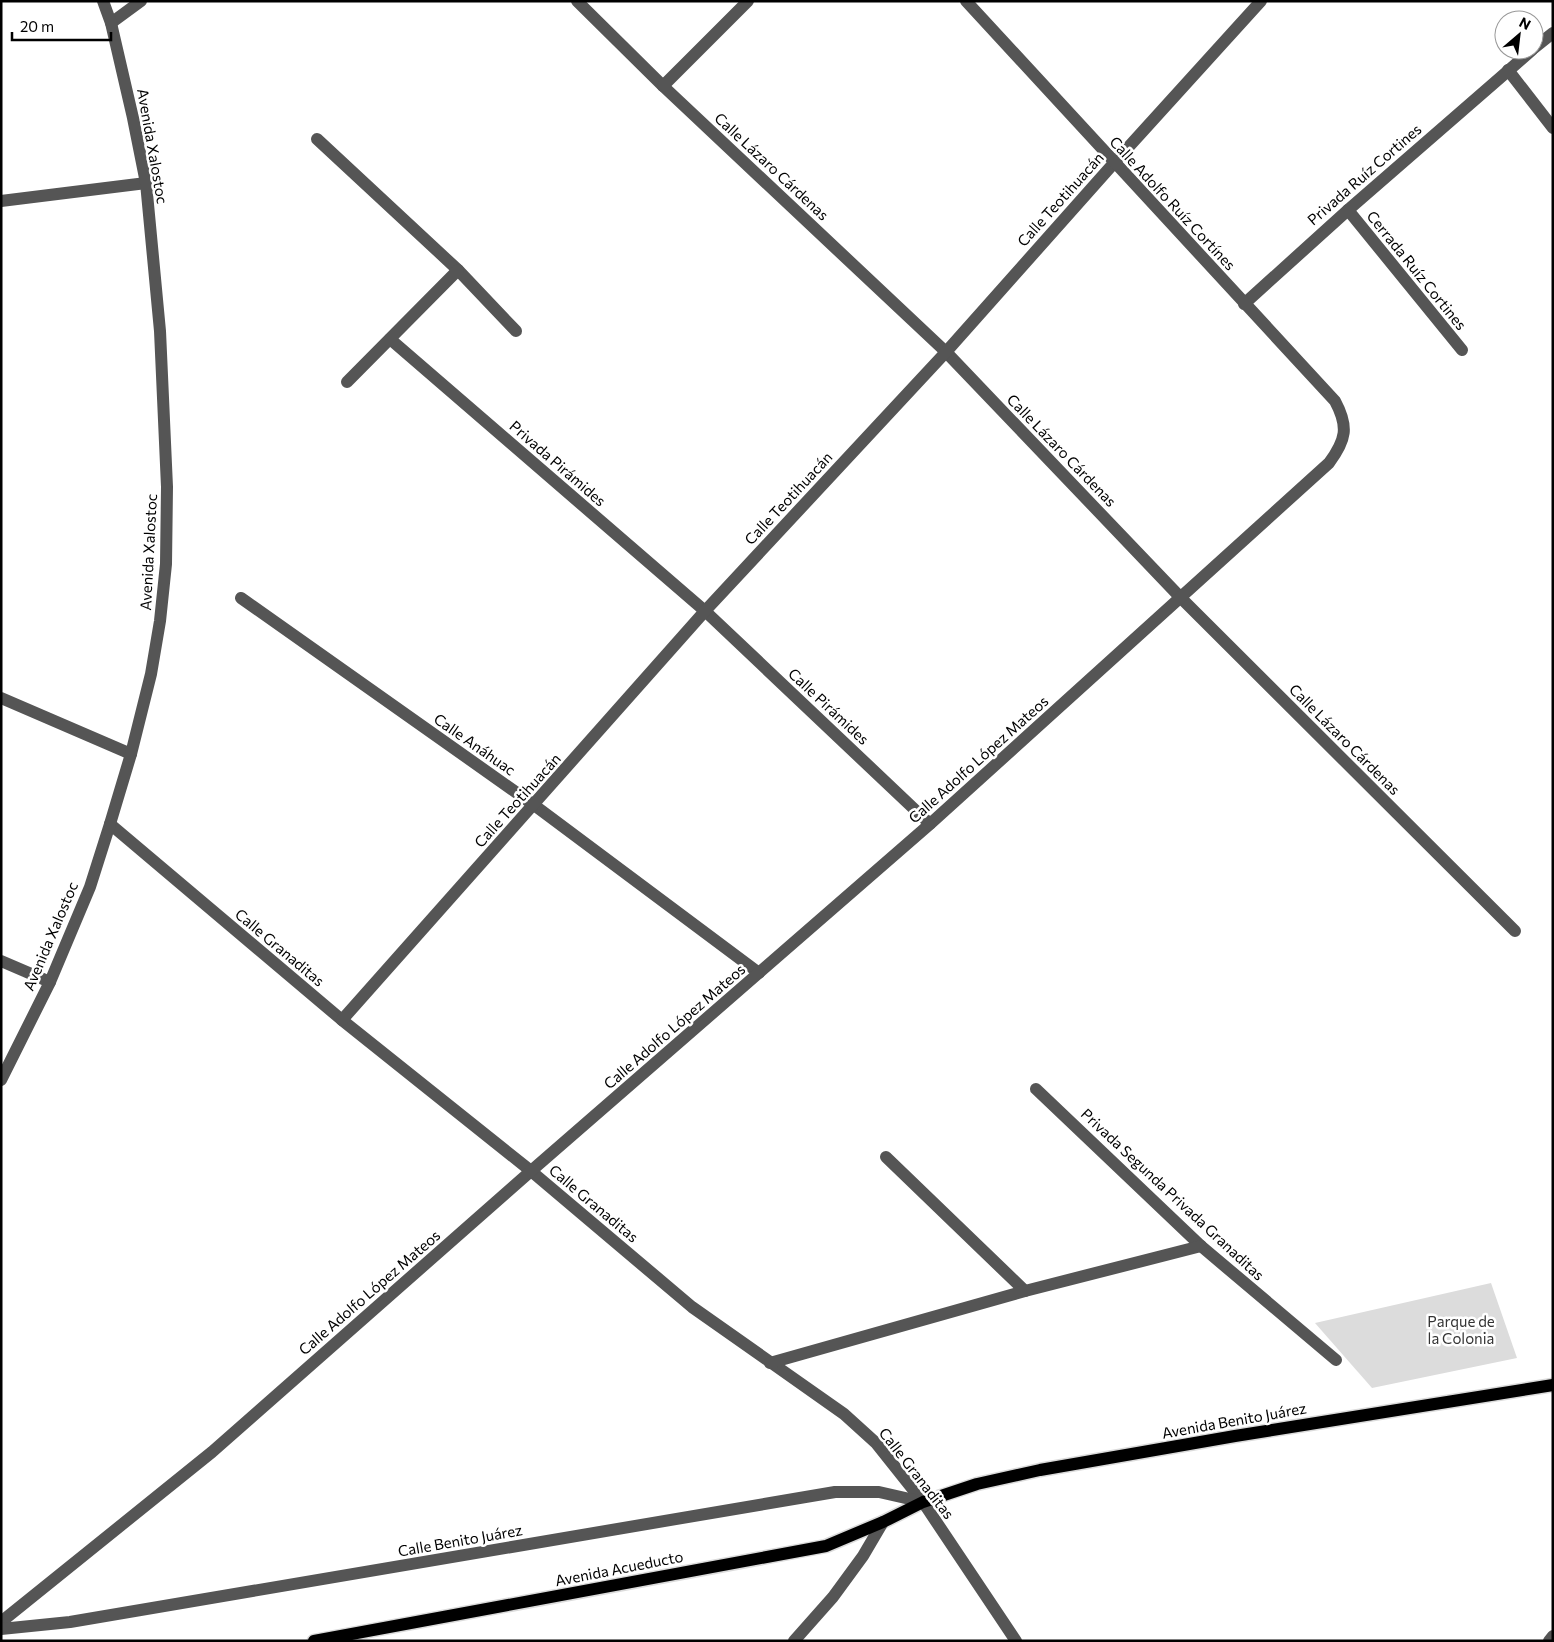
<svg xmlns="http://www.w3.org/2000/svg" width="1554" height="1642" viewBox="0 0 1554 1642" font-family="Commissioner,sans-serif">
<rect width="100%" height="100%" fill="#fff"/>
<path fill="#dcdcdc" d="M1491,1283L1517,1358L1372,1388L1315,1323Z"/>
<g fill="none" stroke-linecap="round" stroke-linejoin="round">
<defs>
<path id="major" d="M314,1641L826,1546L883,1522L923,1502L977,1484L1040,1470L1235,1436L1553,1385"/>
</defs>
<use href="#major" stroke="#dbdbdb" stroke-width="15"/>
<g stroke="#555" stroke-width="12">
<path d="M577,1L663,86L946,352L1181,598L1515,931"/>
<path d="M111,23L141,1"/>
<path d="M1534,48L1553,33"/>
<path d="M1508,70L1553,128"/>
<path d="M663,86L748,1"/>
<path d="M317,139L458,270L516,331"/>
<path d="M1,201L146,183"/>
<path d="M1348,210L1462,350"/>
<path d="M1244,304L1348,210L1532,50"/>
<path d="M390,339L705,611L930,824"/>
<path d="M347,382L458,270"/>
<path d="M241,598L534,805L759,973"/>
<path d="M1,698L131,754"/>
<path d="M110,824L342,1020L531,1171L692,1307L844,1414L876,1443L923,1502L1016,1641"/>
<path d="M1,961L50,982"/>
<path d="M342,1020L705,611L946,352L1114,163L1261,1"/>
<path d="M1,1080L50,982L90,887L110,824L131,754L151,674L160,621L166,564L167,487L160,331L146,183L133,118L111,23L103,1"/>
<path d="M1036,1089L1201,1246L1336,1360"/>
<path d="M886,1157L1025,1291"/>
<path d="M770,1363L1025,1291L1201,1246"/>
<path d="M1,1622L212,1452L531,1171L930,824L1329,463C1346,440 1349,427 1335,401L966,1"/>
<path d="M1,1629L70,1622L835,1492H879L923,1502"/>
<path d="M794,1641L833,1597L863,1556L883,1522"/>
<path d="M1549,1641L1553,1636"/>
</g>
<use href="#major" stroke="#000" stroke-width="12"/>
</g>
<g text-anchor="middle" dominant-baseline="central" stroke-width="5" stroke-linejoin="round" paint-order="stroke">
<g font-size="15" fill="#000" stroke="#fff">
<text transform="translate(153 146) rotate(80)">Avenida Xalostoc</text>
<text transform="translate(772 166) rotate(43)">Calle Lázaro Cárdenas</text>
<text transform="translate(1364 174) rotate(-41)">Privada Ruíz Cortines</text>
<text transform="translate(1060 199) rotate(-48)">Calle Teotihuacán</text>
<text transform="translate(1173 203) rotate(47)">Calle Adolfo Ruíz Cortínes</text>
<text transform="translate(1417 270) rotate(51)">Cerrada Ruíz Cortines</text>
<text transform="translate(1062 450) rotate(46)">Calle Lázaro Cárdenas</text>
<text transform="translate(558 463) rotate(41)">Privada Pirámides</text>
<text transform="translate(788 498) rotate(-47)">Calle Teotihuacán</text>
<text transform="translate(148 552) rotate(-87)">Avenida Xalostoc</text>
<text transform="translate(829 706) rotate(43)">Calle Pirámides</text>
<text transform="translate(1345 739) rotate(45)">Calle Lázaro Cárdenas</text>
<text transform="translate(475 744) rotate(35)">Calle Anáhuac</text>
<text transform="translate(978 759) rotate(-42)">Calle Adolfo López Mateos</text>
<text transform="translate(517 800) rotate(-48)">Calle Teotihuacán</text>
<text transform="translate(50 936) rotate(-67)">Avenida Xalostoc</text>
<text transform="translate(280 947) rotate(40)">Calle Granaditas</text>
<text transform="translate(674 1026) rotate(-41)">Calle Adolfo López Mateos</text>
<text transform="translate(1173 1194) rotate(43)">Privada Segunda Privada Granaditas</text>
<text transform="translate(594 1203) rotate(40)">Calle Granaditas</text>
<text transform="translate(369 1292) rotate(-41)">Calle Adolfo López Mateos</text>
<text transform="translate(1234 1420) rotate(-10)">Avenida Benito Juárez</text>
<text transform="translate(917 1473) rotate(52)">Calle Granaditas</text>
<text transform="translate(460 1540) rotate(-10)">Calle Benito Juárez</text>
<text transform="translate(619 1568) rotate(-11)">Avenida Acueducto</text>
</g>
<g font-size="15" fill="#333" stroke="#fff">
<text x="1461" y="1321">Parque de<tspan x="1461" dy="17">la Colonia</tspan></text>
</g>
</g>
<rect width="1554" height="1642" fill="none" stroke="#000000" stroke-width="5"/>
<g transform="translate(1519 35) rotate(28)"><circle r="24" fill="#ffffff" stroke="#999999"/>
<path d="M0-4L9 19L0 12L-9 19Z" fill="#000000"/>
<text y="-8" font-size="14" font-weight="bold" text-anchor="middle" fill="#000000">N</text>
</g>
<path d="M12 32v8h99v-8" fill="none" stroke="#000000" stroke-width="2.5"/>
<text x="20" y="32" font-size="15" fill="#000000" stroke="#ffffff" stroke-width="4" paint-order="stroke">20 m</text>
</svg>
